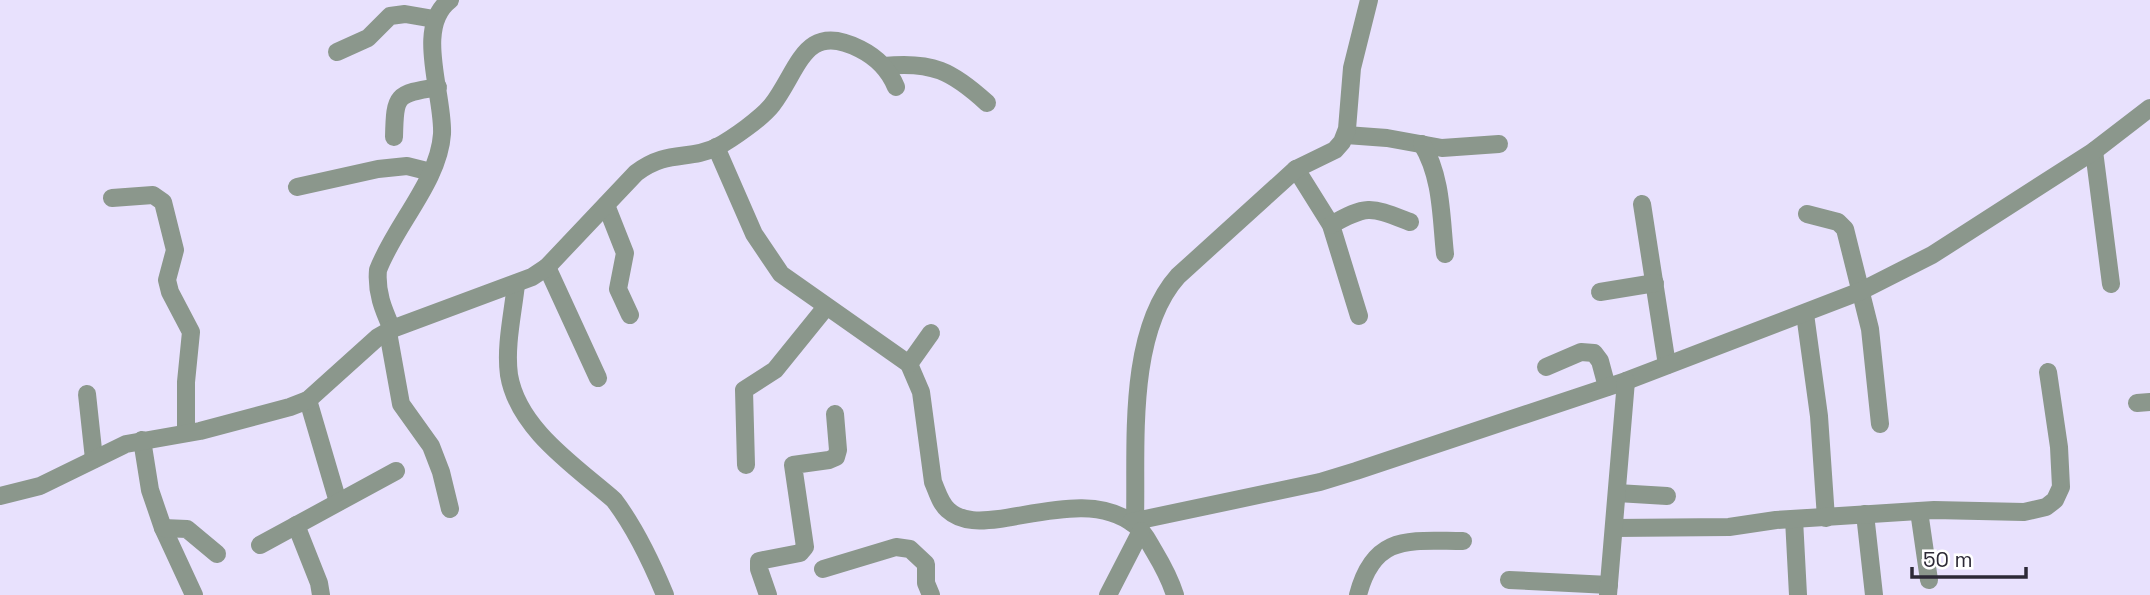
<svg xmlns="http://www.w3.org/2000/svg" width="2150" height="595" viewBox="0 0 2150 595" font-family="'Space Grotesk',sans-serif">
<rect width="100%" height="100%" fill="#e8e1fd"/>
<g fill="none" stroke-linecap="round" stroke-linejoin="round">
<g stroke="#8b978c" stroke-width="18">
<path d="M337,52L368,38L390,16L405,14L434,19"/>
<path d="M884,66C932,61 952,71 987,103"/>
<path d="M1346,135L1387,138L1442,148L1499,144"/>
<path d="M394,137C395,94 396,94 438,87"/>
<path d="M1422,144C1442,177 1441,217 1445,254"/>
<path d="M716,147L754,234L781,274L909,364L921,392L933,482C937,491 940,503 948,510C962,523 983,521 999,519C1042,513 1098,495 1135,525C1144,531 1149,543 1154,551C1163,566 1170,579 1175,595"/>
<path d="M2094,151L2111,284"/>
<path d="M1296,169L1331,225L1359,316"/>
<path d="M297,187L378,169L407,166L431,172"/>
<path d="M112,198L153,195L163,202L175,250L167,280L170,292L191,332L186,382V433"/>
<path d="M1642,204L1667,365"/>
<path d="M606,205L625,253L618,289L630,315"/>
<path d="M1807,214L1838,222L1845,229L1870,329L1880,424"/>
<path d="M1331,225C1368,204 1371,207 1410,222"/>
<path d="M547,267L598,378"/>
<path d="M516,284C513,313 505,346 509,375C518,429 575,466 614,500C636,529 651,561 665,595"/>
<path d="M1600,292L1655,283"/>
<path d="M1805,314L1819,416L1826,518"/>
<path d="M392,329C383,309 376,292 378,270C395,225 439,181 442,134C444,95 414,27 450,0"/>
<path d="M388,332L401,404L431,446L441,472L450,509"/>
<path d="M909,364L931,333"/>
<path d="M1546,367L1581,352L1594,353L1600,361L1607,387"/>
<path d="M87,394L94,459"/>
<path d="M308,400L338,502"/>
<path d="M2137,403L2150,402"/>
<path d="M142,440L150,490L163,528L194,595"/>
<path d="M746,465L744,390L775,370L826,307"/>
<path d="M1617,493L1667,496"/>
<path d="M0,496L40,486L126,444L200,431L290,407L308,400L378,337L392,329L532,277L547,267L636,173C668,149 688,161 717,147C732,139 762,118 772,105C799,70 804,20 860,49C878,58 889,70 896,87"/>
<path d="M1919,511L1929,580"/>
<path d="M1865,514L1874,595"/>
<path d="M1794,519L1798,595"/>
<path d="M1135,521C1137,448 1126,334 1178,276L1296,169L1335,150L1342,142L1347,129L1352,68L1369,0"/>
<path d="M1131,522L1320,482L1356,471L1626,381L1861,291L1932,255L2094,151L2150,108"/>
<path d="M296,525L319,583L321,595"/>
<path d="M163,528L187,529L217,554"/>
<path d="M1614,528L1729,527L1776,520L1934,510L2024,512L2046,507L2055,500L2061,487L2059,447L2048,372"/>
<path d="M260,545L396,471"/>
<path d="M823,569L896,547L910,549L926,564V583L931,595"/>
<path d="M1509,580L1609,585"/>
<path d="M768,595L759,569V561L800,553L805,547L793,465L829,460L836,457L838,450L835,414"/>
<path d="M1108,595L1141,531"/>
<path d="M1358,595C1374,533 1410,541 1463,541"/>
<path d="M1608,595L1626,381"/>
</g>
</g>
<path d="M1912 567v10h114v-10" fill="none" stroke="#2c2936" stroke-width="3.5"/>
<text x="1923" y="567" font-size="21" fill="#2c2936" stroke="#ffffff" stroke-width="5" paint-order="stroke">50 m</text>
</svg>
